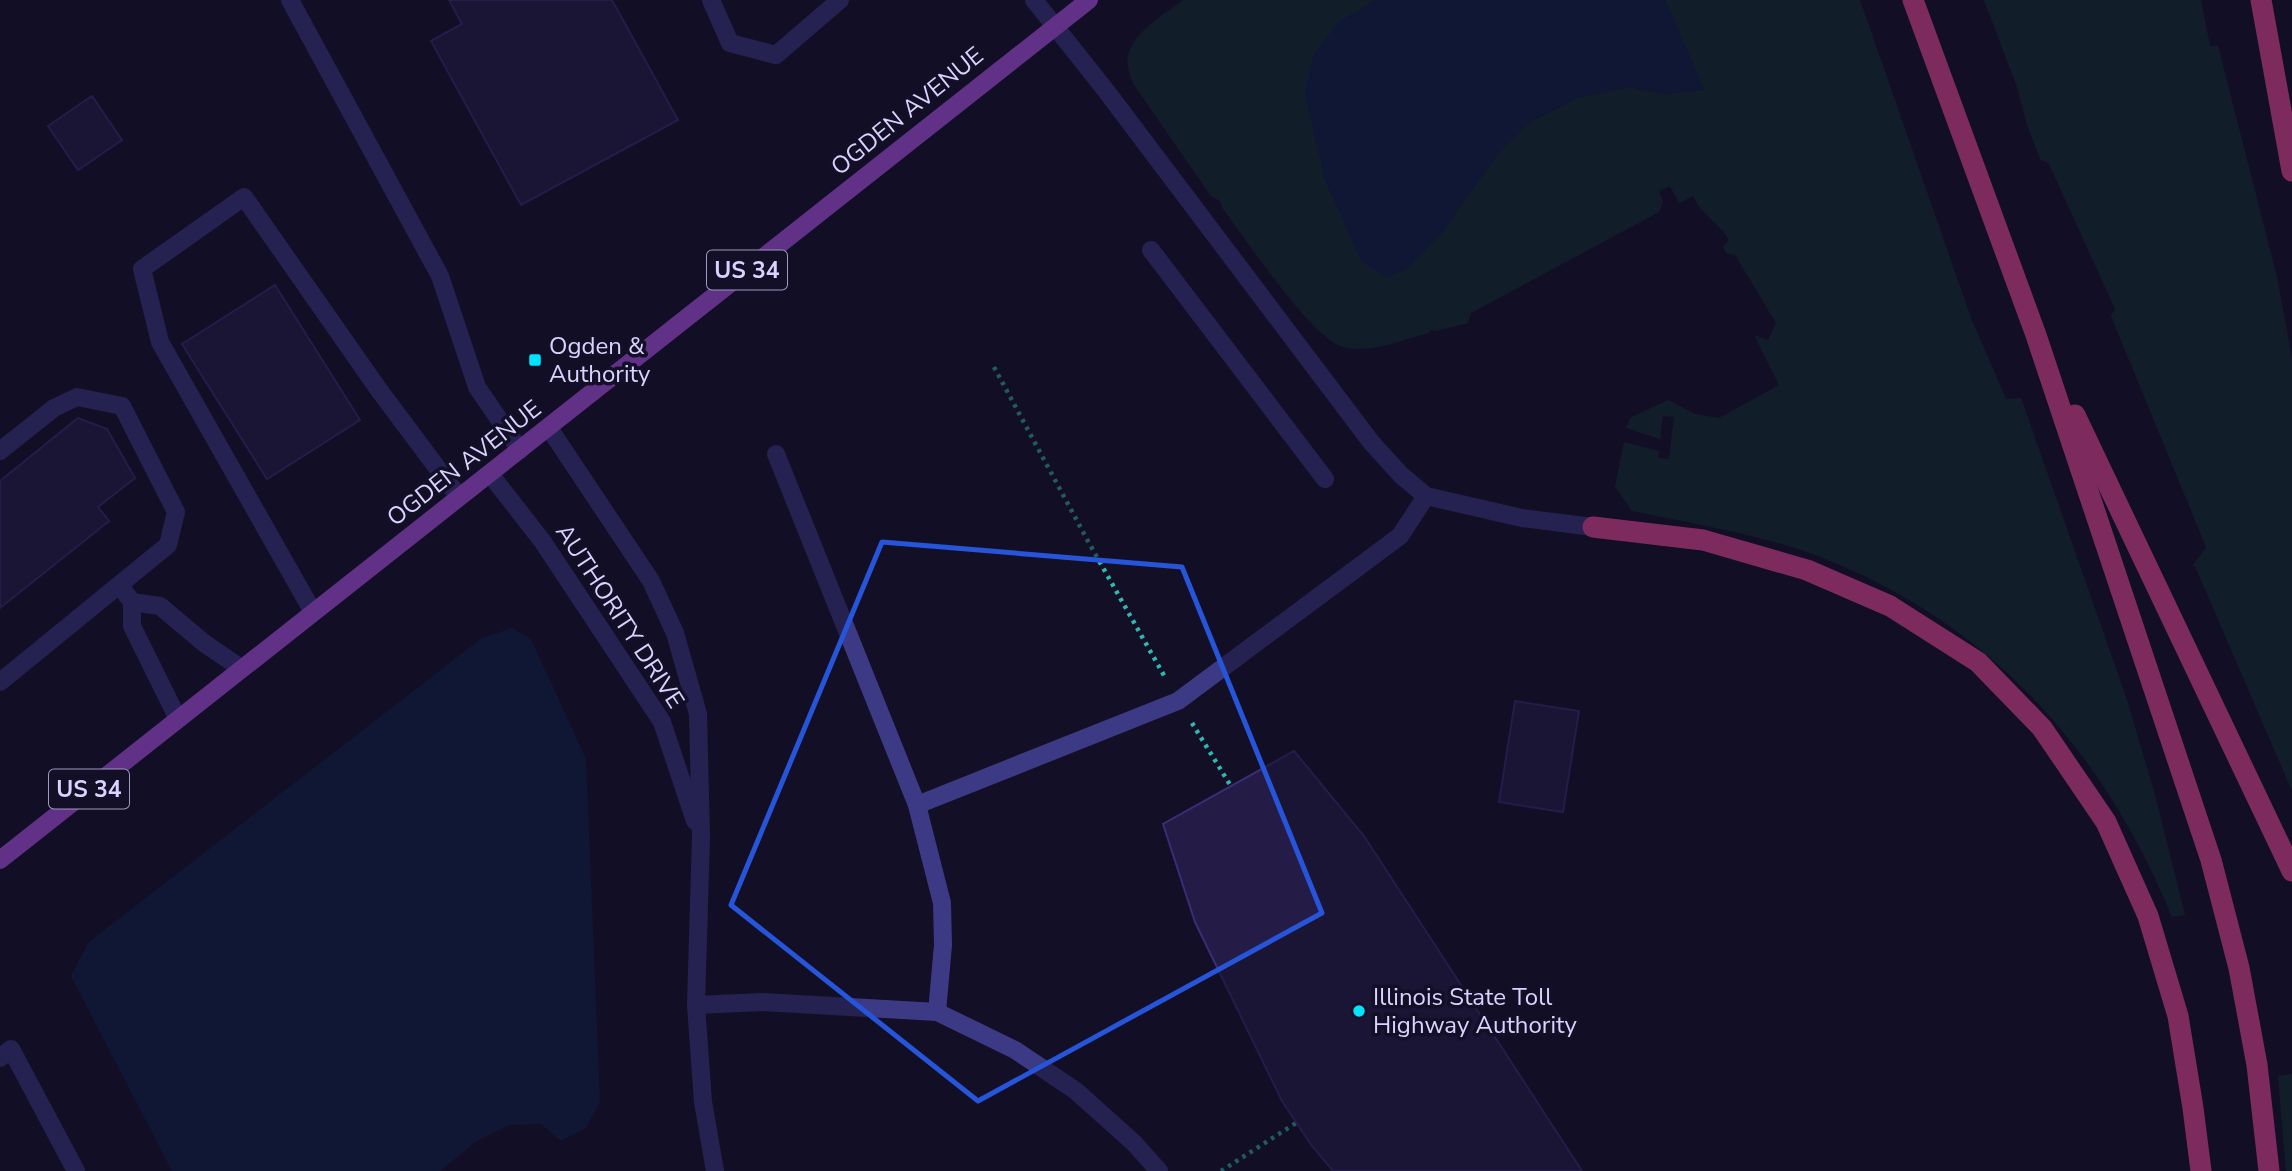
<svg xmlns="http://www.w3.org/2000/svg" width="2292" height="1171" viewBox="0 0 2292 1171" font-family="'Nunito Sans',sans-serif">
<rect width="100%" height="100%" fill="#130f26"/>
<g fill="#12302f">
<path d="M1183,0H1377L1339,22L1305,92L1325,179L1362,262L1408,268L1443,231L1496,156L1530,122L1579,97L1630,87L1664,94L1704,90L1665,0H1860L1971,318L2006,399L2021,398L2126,697L2154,791L2185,915L2172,917C2104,750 1989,622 1818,556C1762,535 1691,523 1632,511L1615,487L1624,442L1659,451L1658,458L1669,459L1674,417L1663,416L1660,439L1626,428L1630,418L1668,400L1695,414L1719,418L1779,385L1754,335L1768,340L1776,323L1735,255L1726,253L1723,246L1729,240C1719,223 1702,215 1693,196L1679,203L1670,186L1659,191L1663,202L1659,212L1471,313L1468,323L1436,331L1431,330L1428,333C1402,340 1370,354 1343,347C1312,339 1245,238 1223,209L1220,201L1211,196L1134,85C1130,75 1125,64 1129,53C1136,30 1165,14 1183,0Z"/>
<path d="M1984,0H2201L2210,46H2218L2277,277L2292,358V791L2195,566L2192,567L2206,547L2111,316L2115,309L2049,164L2040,159L2027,125L2017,87Z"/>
<path d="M2292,1074V1171H2286L2278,1076Z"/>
</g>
<g fill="#0c2248">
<path d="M1377,0H1665L1704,90L1664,94L1630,87L1579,97L1530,122L1496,156L1443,231L1408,268L1387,278L1362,262L1325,179L1305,92L1314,53L1339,22Z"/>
<path d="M512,628L531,639L586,759L600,1102L586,1128L561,1141L541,1124L509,1125L475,1142L440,1171H172L71,976L89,942L482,638Z"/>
</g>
<g fill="#241b47" stroke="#3b2d73" stroke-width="2">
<path d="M449,0H612L678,120L521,205L431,41L462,24Z"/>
<path d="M92,96L122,140L78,170L48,126Z"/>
<path d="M275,285L360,420L267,479L182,344Z"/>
<path d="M78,418L107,429L135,478L98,507L109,521L0,608V481Z"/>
<path d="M1515,701L1579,711L1563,812L1499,802Z"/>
<path d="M1294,751L1364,836L1582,1171H1333L1312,1146L1282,1101L1195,922L1163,824Z"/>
</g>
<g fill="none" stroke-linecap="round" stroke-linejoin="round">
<g stroke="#2fb8b0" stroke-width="4.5" stroke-dasharray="3.5 5" stroke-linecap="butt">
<path d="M994,367L1089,543L1166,679"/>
<path d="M1192,723L1232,788"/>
<path d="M1221,1171L1296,1123"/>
</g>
<g stroke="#3d3a85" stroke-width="18">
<path d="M290,0L440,276L477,387L520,450"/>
<path d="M711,0L730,43L776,55L840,0"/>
<path d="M1034,0L1107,92L1371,442L1401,475L1426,496L1522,518L1593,527"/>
<path d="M1151,250L1325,479"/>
<path d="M549,428L651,581L675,633L698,714L701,837L696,1005L703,1102L715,1171"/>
<path d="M0,451L54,408L77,397L122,406L176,512L168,545L0,682"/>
<path d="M776,454L917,805L942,903L943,945L937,1012"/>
<path d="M490,474L543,542L662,722L695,821"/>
<path d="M120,586L132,602V626L178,719"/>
<path d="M132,602L160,606L204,643L242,669"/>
<path d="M313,612L160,342L142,269L244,197L379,390L459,497"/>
<path d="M917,805L1178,701L1400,536L1426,496"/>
<path d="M696,1005L763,1002L937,1012L1015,1050L1076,1091L1134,1143L1159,1171"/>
<path d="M0,1058L11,1049L76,1171"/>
</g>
<path stroke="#c25bff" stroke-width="18" d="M0,860L1089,0"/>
<g stroke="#ff4fa3" stroke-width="21">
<path d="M1913,0L2036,335L2211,860L2239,968L2257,1065L2269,1171"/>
<path d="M2261,0L2292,171"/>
<path d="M2075,415L2292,871"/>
<path d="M1593,527L1703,540L1807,570L1890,606L1978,662L2042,728L2106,822L2148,916L2178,1016L2193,1108L2201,1171"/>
</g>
</g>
<path d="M0 0H2292V1171H0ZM882,542L1182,567L1322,913L978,1101L731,905Z" fill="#130f26" fill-opacity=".55" fill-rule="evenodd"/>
<path fill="none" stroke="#2655da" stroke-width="5" stroke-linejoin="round" d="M882,542L1182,567L1322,913L978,1101L731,905Z"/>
<g fill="#00e5ff" stroke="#130f26" stroke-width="2.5">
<rect x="528" y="353" width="14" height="14" rx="3.5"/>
<circle cx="1359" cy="1011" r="7"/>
</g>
<g text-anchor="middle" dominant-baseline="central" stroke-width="7" stroke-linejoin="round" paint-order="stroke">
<g fill="#130f26" stroke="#9e99be" stroke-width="2">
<rect x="707" y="250.5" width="80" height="39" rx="5"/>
<rect x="49" y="769.5" width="80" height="39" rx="5"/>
</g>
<g font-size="23" font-weight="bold" fill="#d9d4ff">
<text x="747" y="270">US 34</text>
<text x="89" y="789">US 34</text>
</g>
<g font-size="24" fill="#d9d4ff" stroke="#130f26">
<text transform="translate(907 111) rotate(-39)">OGDEN AVENUE</text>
<text transform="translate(464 463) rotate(-38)">OGDEN AVENUE</text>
<text transform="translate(620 616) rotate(57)">AUTHORITY DRIVE</text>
</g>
<g font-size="24" fill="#d9d4ff" stroke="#130f26" text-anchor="start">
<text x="549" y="346">Ogden &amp;<tspan x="549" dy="28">Authority</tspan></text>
<text x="1373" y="997">Illinois State Toll<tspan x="1373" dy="28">Highway Authority</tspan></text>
</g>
</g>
</svg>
